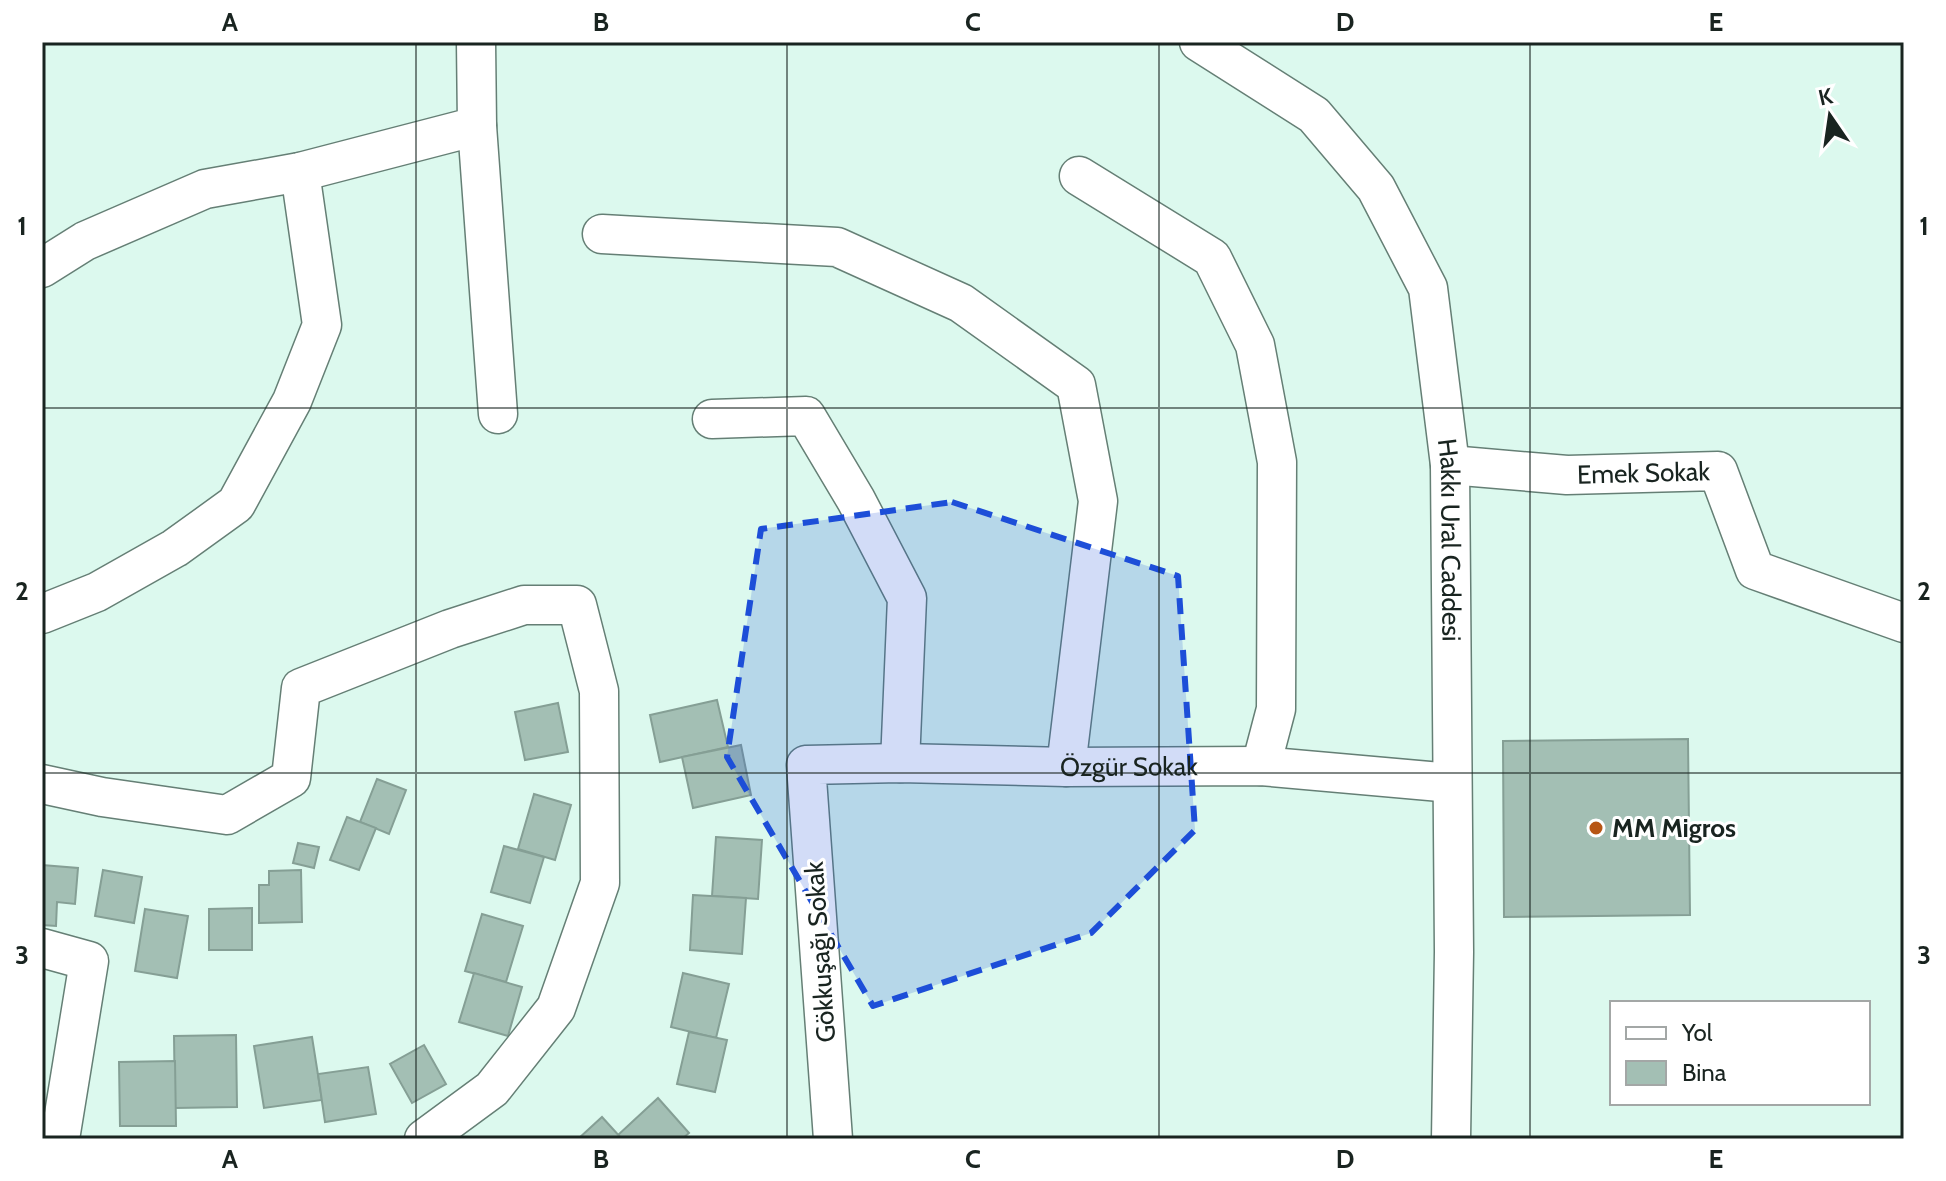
<svg xmlns="http://www.w3.org/2000/svg" width="1946" height="1181" viewBox="0 0 1946 1181" font-family="Cabin,sans-serif">
<rect width="100%" height="100%" fill="#dcf9ee"/>
<g fill="#a3bfb4" stroke="#859f95" stroke-width="2">
<path d="M717,700L728,747L660,762L650,715Z"/>
<path d="M558,703L568,752L525,760L515,712Z"/>
<path d="M1688,739L1690,915L1504,917L1503,741Z"/>
<path d="M741,745L751,795L693,808L682,757Z"/>
<path d="M377,779L406,790L389,834L360,822Z"/>
<path d="M534,794L571,805L555,860L518,849Z"/>
<path d="M347,817L376,828L359,870L330,860Z"/>
<path d="M716,837L762,840L758,899L712,896Z"/>
<path d="M298,843L319,847L314,868L293,863Z"/>
<path d="M504,846L544,857L530,903L491,892Z"/>
<path d="M42,865L78,868L75,904L57,902L56,926L42,925Z"/>
<path d="M103,870L142,877L134,923L95,916Z"/>
<path d="M301,870L302,922L259,923V885H269V871Z"/>
<path d="M693,895L746,898L742,954L690,950Z"/>
<path d="M252,908V950H209V909Z"/>
<path d="M145,909L188,916L177,978L135,971Z"/>
<path d="M482,914L523,926L506,982L465,971Z"/>
<path d="M474,973L522,987L508,1036L459,1022Z"/>
<path d="M683,973L729,984L716,1038L671,1027Z"/>
<path d="M689,1032L727,1040L715,1092L677,1084Z"/>
<path d="M236,1035L237,1107L175,1108L174,1036Z"/>
<path d="M312,1037L322,1100L264,1108L254,1046Z"/>
<path d="M424,1045L446,1084L412,1103L390,1064Z"/>
<path d="M175,1061L176,1126H120L119,1062Z"/>
<path d="M368,1067L376,1114L325,1122L318,1074Z"/>
<path d="M658,1098L689,1133L682,1139H622L618,1135Z"/>
<path d="M602,1117L622,1139H578Z"/>
</g>
<g fill="none" stroke-linecap="round" stroke-linejoin="round">
<defs>
<g id="minor">
<path id="s1" d="M1199,42L1314,115L1376,188L1428,288L1450,465L1454,952L1451,1139"/>
<path d="M477,126L498,414"/>
<path d="M1079,176L1212,258L1255,345L1277,462L1276,709L1261,766"/>
<path d="M602,234L837,247L961,303L1076,385L1098,501L1066,767"/>
<path d="M42,268L85,241L205,189L300,172L477,126L476,42"/>
<path d="M712,419L806,416L856,500L907,598L900,763"/>
<path id="s2" d="M1450,465L1567,475L1718,471L1755,570L1904,623"/>
<path d="M42,614L97,592L175,548L236,504L292,401L322,325L300,172"/>
<path d="M42,784L102,797L227,815L291,778L301,688L450,629L524,605H577L599,691L600,883L556,1008L492,1089L424,1139"/>
<path d="M42,948L89,961L60,1139"/>
<path id="s3" d="M833,1139L806,765L900,763L1066,767L1261,766L1452,783"/>
</g>
</defs>
<use href="#minor" stroke="#657f75" stroke-width="41"/>
<use href="#minor" stroke="#fff" stroke-width="38"/>
</g>
<path fill="#1d4ed8" fill-opacity="0.2" stroke="#1d4ed8" stroke-width="6" stroke-dasharray="16 10" stroke-linejoin="round" d="M952,502L1178,576L1195,830L1091,933L873,1006L727,757L761,529Z"/>
<path fill="none" stroke="#192420" stroke-width="2" stroke-opacity="0.55" d="M416,42V1139M787,42V1139M1159,42V1139M1530,42V1139M42,408H1904M42,773H1904"/>
<circle fill="#b75614" stroke="#fff" stroke-width="3" cx="1596" cy="828" r="8"/>
<g text-anchor="middle" dominant-baseline="central" stroke-width="6" stroke-linejoin="round" paint-order="stroke">
<g font-size="26" fill="#192420" stroke="#fff">
<text stroke="none"><textPath href="#s2" startOffset="194">Emek Sokak</textPath></text>
<text stroke="none"><textPath href="#s1" startOffset="598">Hakkı Ural Caddesi</textPath></text>
<text stroke="none"><textPath href="#s3" startOffset="698">Özgür Sokak</textPath></text>
<text transform="translate(820 952) rotate(-94)">Gökkuşağı Sokak</text>
</g>
<g font-size="26" font-weight="bold" fill="#192420" stroke="#fff" text-anchor="start">
<text x="1612" y="828">MM Migros</text>
</g>
</g>
<rect width="1946" height="1181" fill="none" stroke="#ffffff" stroke-width="88"/>
<rect x="1610" y="1001" width="260" height="104" fill="#ffffff" stroke="#a3a7a6" stroke-width="2"/>
<rect x="1626" y="1027" width="40" height="12" fill="#ffffff" stroke="#a3a7a6" stroke-width="2"/>
<text x="1682" y="1041" font-size="24" fill="#192420">Yol</text>
<rect x="1626" y="1061" width="40" height="24" fill="#a3bfb4" stroke="#a3a7a6" stroke-width="2"/>
<text x="1682" y="1081" font-size="24" fill="#192420">Bina</text>
<g transform="translate(1830 116) rotate(347)" stroke="#ffffff" stroke-width="6" paint-order="stroke">
<path d="M0-6L14 30L0 20L-14 30Z" fill="#192420"/>
<text y="-12" font-size="22" font-weight="bold" text-anchor="middle" fill="#192420">K</text>
</g>
<rect x="44" y="44" width="1858" height="1093" fill="none" stroke="#192420" stroke-width="3"/>
<g font-size="26" text-anchor="middle" font-weight="bold" fill="#192420">
<text x="230" y="31">A</text>
<text x="601" y="31">B</text>
<text x="973" y="31">C</text>
<text x="1345" y="31">D</text>
<text x="1716" y="31">E</text>
<text x="22" y="235">1</text>
<text x="1924" y="235">1</text>
<text x="22" y="600">2</text>
<text x="1924" y="600">2</text>
<text x="22" y="964">3</text>
<text x="1924" y="964">3</text>
<text x="230" y="1168">A</text>
<text x="601" y="1168">B</text>
<text x="973" y="1168">C</text>
<text x="1345" y="1168">D</text>
<text x="1716" y="1168">E</text>
</g>
</svg>
